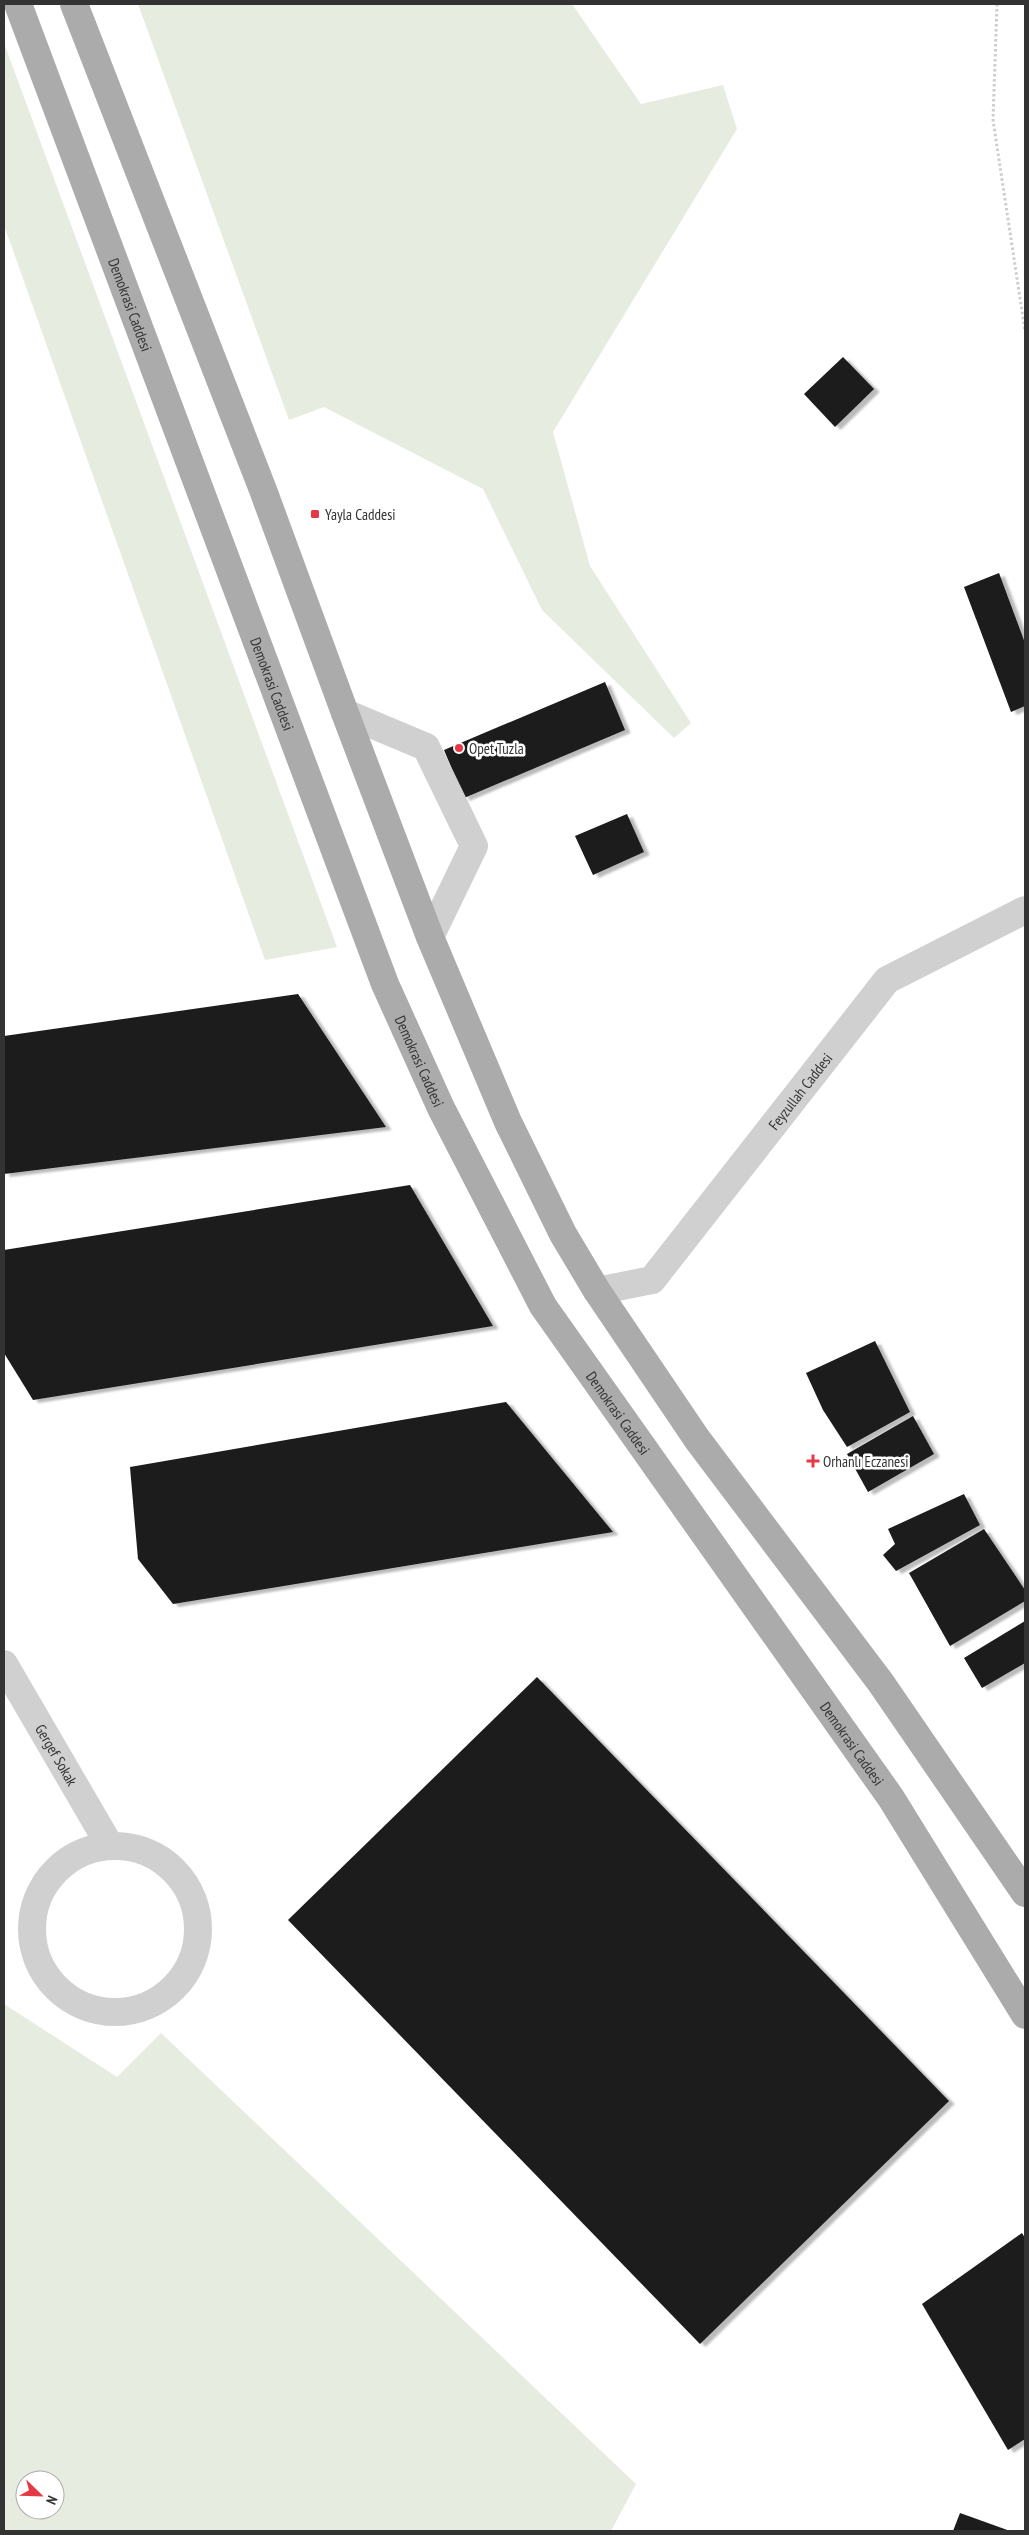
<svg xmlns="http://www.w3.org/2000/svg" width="1029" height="2535" viewBox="0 0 1029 2535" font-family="'PT Sans Narrow',sans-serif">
<defs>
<filter id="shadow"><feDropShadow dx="5.5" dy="3" stdDeviation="1" flood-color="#0004"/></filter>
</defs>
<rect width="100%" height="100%" fill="#fff"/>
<g fill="#e6ecdf" fill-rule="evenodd">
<path d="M138,4H572L641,104L723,85L737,129L553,432L590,566L691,723L674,738L542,610L483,489L324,407L289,420Z"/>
<path d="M4,43L337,947L265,960L4,225Z"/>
<path d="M4,2004L117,2077L161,2033L636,2484L611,2531H4ZM25,2480H55V2510H25Z"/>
</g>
<g fill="#1a1a1a" filter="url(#shadow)">
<path d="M843,357L874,389L835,427L804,394Z"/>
<path d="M999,573L1025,643V706L1011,712L964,587Z"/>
<path d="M605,682L625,730L464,798L444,750Z"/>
<path d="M627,814L644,852L593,875L575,836Z"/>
<path d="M298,994L386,1127L4,1174V1036Z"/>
<path d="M410,1185L493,1326L33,1400L4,1353V1250Z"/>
<path d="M875,1341L910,1412L847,1447L823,1410L806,1373Z"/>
<path d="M506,1402L613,1532L173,1604L138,1559L130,1467Z"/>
<path d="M913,1416L934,1454L868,1492L847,1454Z"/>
<path d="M964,1494L980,1525L896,1571L883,1555L895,1544L888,1529Z"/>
<path d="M984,1529L1025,1590V1601L950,1646L909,1573Z"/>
<path d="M1025,1621V1663L982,1688L964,1658Z"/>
<path d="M537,1677L949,2101L700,2344L288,1920Z"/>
<path d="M1022,2233L1025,2238V2439L1008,2450L922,2304Z"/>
<path d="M960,2513L1010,2531H953Z"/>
</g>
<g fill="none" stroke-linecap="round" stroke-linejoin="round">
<path stroke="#cdcdcd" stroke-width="3" stroke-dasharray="2.5 2.5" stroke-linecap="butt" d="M997,4L993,120L1025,331"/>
<g stroke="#d0d0d0" stroke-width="28">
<path d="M345,713L426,747L474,846L430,937"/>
<path id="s1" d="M597,1291L652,1280L887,980L1025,910"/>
<path id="s2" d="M4,1664L110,1846"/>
<circle cx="115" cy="1929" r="83"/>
</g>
<g stroke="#ababab" stroke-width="28">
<path id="s3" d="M18,4L385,984L441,1108L543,1306L891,1798L1025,2015"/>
<path d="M74,4L263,490L345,713L430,937L508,1122L563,1234L597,1291L697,1439L881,1683L1025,1893"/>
</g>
</g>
<g fill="#e63946" stroke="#fff" stroke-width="2">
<rect x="310" y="509" width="10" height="10" rx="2.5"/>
<circle cx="459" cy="748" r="5"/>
<path d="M810.5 1453.5h5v5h5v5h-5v5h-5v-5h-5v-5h5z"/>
</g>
<g text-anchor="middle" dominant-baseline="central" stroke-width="5" stroke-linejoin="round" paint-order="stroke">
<g font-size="15" fill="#333" stroke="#fff">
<text stroke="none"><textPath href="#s3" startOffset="321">Demokrasi Caddesi</textPath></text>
<text stroke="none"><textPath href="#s3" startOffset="726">Demokrasi Caddesi</textPath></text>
<text stroke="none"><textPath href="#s3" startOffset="1131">Demokrasi Caddesi</textPath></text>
<text stroke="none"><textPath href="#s1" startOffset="296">Feyzullah Caddesi</textPath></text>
<text stroke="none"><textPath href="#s3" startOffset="1536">Demokrasi Caddesi</textPath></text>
<text stroke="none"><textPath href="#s3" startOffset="1941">Demokrasi Caddesi</textPath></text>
<text stroke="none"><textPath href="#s2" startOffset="105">Gergef Sokak</textPath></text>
</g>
<g font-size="15" fill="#333" stroke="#fff" text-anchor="start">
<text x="325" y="514">Yayla Caddesi</text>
<text x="469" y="748">Opet Tuzla</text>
<text x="823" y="1461">Orhanlı Eczanesi</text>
</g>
</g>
<rect width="1029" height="2535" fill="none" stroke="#333333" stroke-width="10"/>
<g transform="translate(40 2495) rotate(113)"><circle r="24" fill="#ffffff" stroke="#adadad"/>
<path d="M0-4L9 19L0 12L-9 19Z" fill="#e63946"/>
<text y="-8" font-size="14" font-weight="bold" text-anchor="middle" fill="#333333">N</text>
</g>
</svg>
